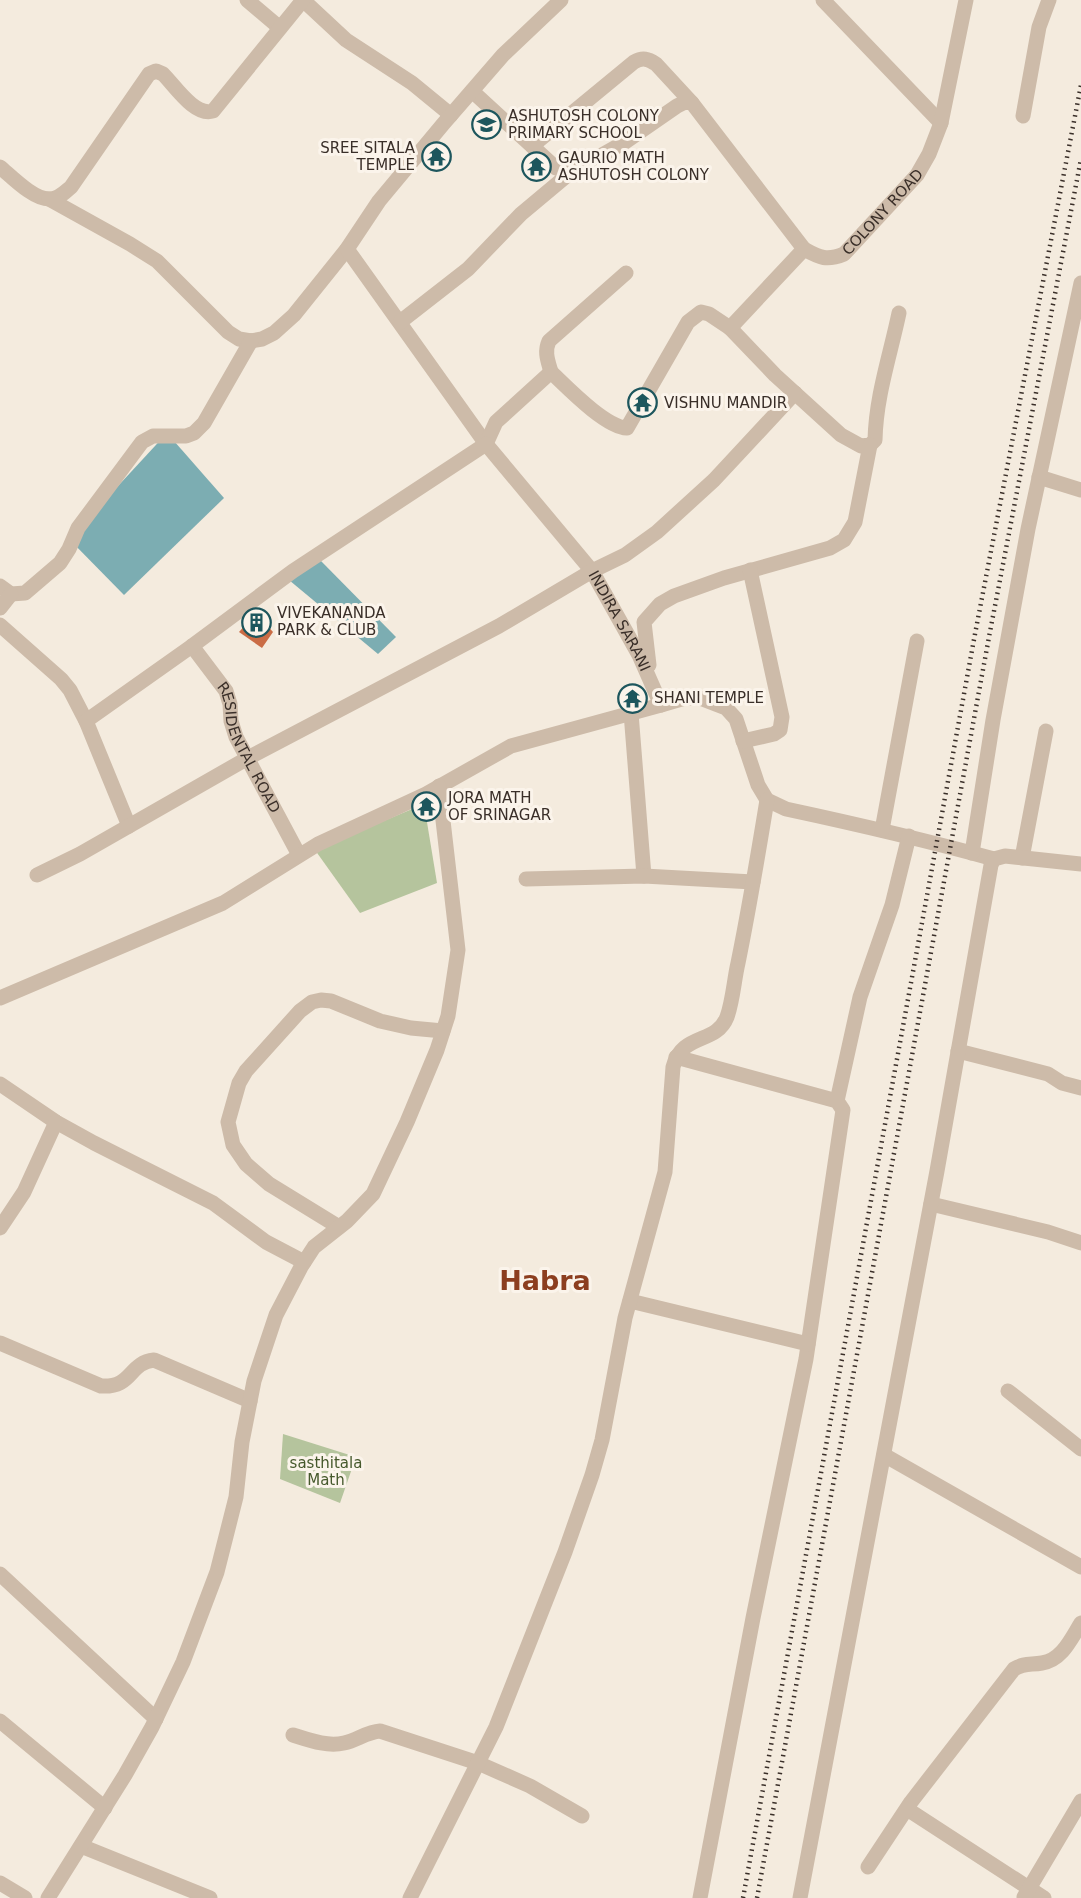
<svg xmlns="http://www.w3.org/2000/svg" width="1081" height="1898" viewBox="0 0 1081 1898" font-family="'DejaVu Sans',sans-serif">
<rect width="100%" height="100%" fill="#f4ebde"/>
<g fill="#b5c49d">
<path d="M424,804L437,883L360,913L315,850Z"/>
<path d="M283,1434L356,1457L340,1503L280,1479Z"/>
</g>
<g fill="#7cadb2">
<path d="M167,433L224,498L124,595L69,539Z"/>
<path d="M320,560L396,637L378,654L289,580Z"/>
</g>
<path fill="#ca6c45" d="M256,613L273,632L262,648L239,632Z"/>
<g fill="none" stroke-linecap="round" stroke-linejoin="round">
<g stroke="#cdbba9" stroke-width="15">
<path d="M247,0L280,28"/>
<path d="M303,0L346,40L412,83L451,115"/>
<path d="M823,0L941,123"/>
<path d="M472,91L556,168L570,173L625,142L677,106L685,102L692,103L804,249"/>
<path d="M1023,116L1039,27L1049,0"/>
<path d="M532,146L634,62C643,57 648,59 656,64L692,103"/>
<path d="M0,167C12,177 34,200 50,199C59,199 65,192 71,187L149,74L156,71L163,74C175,86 195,117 213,111L303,0"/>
<path d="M49,199L130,244L157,261L228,332L239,339L251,341L262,339L274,333L294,315L347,249L379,201L444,123L503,55L561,0"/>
<path id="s1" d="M347,249L486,444L592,571L639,655L661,705L685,698H700L726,708L736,719L758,785L767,800L786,809C856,824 925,840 994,859"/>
<path d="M400,322L468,269L521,214L570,173"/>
<path d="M730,328L775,375L841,435L861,446L870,445L875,440C876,396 890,356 899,313"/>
<path d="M551,372C548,361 544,352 549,341L626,273"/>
<path id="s2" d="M486,444L496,422L551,372C567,387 605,427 627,428L688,322L701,312L709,314L730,328L804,249C820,258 827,261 844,254L917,175L929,154L941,123L966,0"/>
<path d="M1039,477L1081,490"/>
<path d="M0,586L11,594L25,593L60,563L69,549L78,528L142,442L153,436H186L194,433L204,423L251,341"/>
<path d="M0,608L11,594"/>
<path d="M0,625L61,679L70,690L86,721L129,826"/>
<path id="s3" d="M192,646L226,691L230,704L231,721L236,737L299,855"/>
<path d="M649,665L644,622L660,604L674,596L724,578L830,548L844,540L855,522L870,445"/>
<path d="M631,713L644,876"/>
<path d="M86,721L192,646L293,571L486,444"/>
<path d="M743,741L774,734L780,730L782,717L750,570"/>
<path d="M882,830L917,641"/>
<path d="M972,853L993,720L1028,529L1081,283"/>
<path d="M1022,858L1046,731"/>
<path d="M37,875L80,854L248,758L499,626L592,571L625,555L657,532L714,480L795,393"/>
<path d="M526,879L644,876L753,882"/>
<path d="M0,998L223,903L318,844L426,794L511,746L661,705"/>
<path d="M958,1051L1048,1074L1062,1083L1081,1088"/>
<path d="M676,1057L837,1101L843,1110L806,1359L753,1618L700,1898"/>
<path d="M0,1084L56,1122L94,1143L213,1203L266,1242L304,1262"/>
<path d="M837,1101L860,997L892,905L909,836"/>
<path d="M931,1204L1048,1232L1081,1243"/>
<path d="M339,1227L269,1184L246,1164L233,1145L228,1122L239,1083L246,1071L300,1011L312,1002L321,1000L331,1001L380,1021L411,1028L443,1031"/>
<path d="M0,1228L24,1192L56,1122"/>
<path d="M630,1301L808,1344"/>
<path d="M0,1343L101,1386C133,1388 128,1363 154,1360L250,1401"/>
<path d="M1008,1391L1081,1449"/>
<path d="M884,1455L1081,1567"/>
<path d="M0,1574L156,1719"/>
<path d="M0,1721L105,1808"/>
<path d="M293,1735C309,1740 327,1747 344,1743C357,1740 367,1732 380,1731L478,1763L530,1786L582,1816"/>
<path d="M907,1809L1044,1898"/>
<path d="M81,1846L210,1898"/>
<path d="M868,1867L911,1802L1014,1669C1024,1663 1030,1665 1042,1663C1062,1660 1071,1639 1081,1623"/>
<path d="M0,1883L25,1898"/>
<path d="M1024,1897L1081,1801"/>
<path d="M48,1898L125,1775L152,1727L183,1662L217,1572L236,1497L242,1442L254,1381L276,1315L301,1267L314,1247L347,1221L373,1194L407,1122L437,1050L448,1016L458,950L439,786"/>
<path d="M410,1898L496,1727L565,1552L592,1475L602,1440L625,1318L665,1172L673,1067C682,1032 716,1045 727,1017C733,1000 734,980 738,963C749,909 758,855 767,800"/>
<path d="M800,1898L937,1171L991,865L994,859L1005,856L1081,864"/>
</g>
<g stroke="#3a2f29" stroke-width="4.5" stroke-dasharray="1.5 4.5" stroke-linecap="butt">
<path d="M743,1898L975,634L1081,85"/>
<path d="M757,1898L989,637L1081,159"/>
</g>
</g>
<defs>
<symbol id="school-ring" viewBox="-11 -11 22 22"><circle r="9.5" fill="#fbf4eb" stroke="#1d565d" stroke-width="1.5"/><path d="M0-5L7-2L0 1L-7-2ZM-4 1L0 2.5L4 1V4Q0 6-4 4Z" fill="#1d565d"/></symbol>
<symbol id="temple-ring" viewBox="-11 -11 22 22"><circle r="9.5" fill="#fbf4eb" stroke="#1d565d" stroke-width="1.5"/><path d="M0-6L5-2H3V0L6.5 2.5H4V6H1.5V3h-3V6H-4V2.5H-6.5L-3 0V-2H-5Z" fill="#1d565d"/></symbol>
<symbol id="building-ring" viewBox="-11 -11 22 22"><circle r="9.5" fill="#fbf4eb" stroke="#1d565d" stroke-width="1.5"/><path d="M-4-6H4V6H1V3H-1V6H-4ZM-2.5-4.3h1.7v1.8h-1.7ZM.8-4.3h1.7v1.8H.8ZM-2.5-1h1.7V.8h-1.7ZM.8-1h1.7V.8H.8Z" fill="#1d565d"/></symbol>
</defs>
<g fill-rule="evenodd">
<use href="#school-ring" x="470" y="108" width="33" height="33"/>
<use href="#temple-ring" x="420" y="140" width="33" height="33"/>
<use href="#temple-ring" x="520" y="150" width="33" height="33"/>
<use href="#temple-ring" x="626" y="386" width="33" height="33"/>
<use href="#building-ring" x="240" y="606" width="33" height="33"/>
<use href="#temple-ring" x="616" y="682" width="33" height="33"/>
<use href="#temple-ring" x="410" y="790" width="33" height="33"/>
</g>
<g text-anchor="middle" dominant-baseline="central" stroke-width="6" stroke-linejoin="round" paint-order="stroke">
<g font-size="15" fill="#3a2f29" stroke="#fbf4eb" text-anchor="start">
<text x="508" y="116">ASHUTOSH COLONY<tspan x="508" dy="17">PRIMARY SCHOOL</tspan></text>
<text x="415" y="148" text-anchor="end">SREE SITALA<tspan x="415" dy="17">TEMPLE</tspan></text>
<text x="558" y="158">GAURIO MATH<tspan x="558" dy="17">ASHUTOSH COLONY</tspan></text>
<text x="664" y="403">VISHNU MANDIR</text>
<text x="277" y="613">VIVEKANANDA<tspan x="277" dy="17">PARK &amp; CLUB</tspan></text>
<text x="654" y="698">SHANI TEMPLE</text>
<text x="448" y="798">JORA MATH<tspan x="448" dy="17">OF SRINAGAR</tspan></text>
</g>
<g font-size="15" fill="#3a2f29" stroke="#fbf4eb">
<text stroke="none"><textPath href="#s2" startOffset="574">COLONY ROAD</textPath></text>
<text stroke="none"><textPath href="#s1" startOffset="462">INDIRA SARANI</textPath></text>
<text stroke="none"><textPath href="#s3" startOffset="118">RESIDENTAL ROAD</textPath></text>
</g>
<g font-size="15" fill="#46592c" stroke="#fbf4eb">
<text x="326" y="1463">sasthitala<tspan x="326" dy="17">Math</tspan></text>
</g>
<g font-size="27" font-weight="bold" fill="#8c3e1f" stroke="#fbf4eb">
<text x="545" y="1280">Habra</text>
</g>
</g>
</svg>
